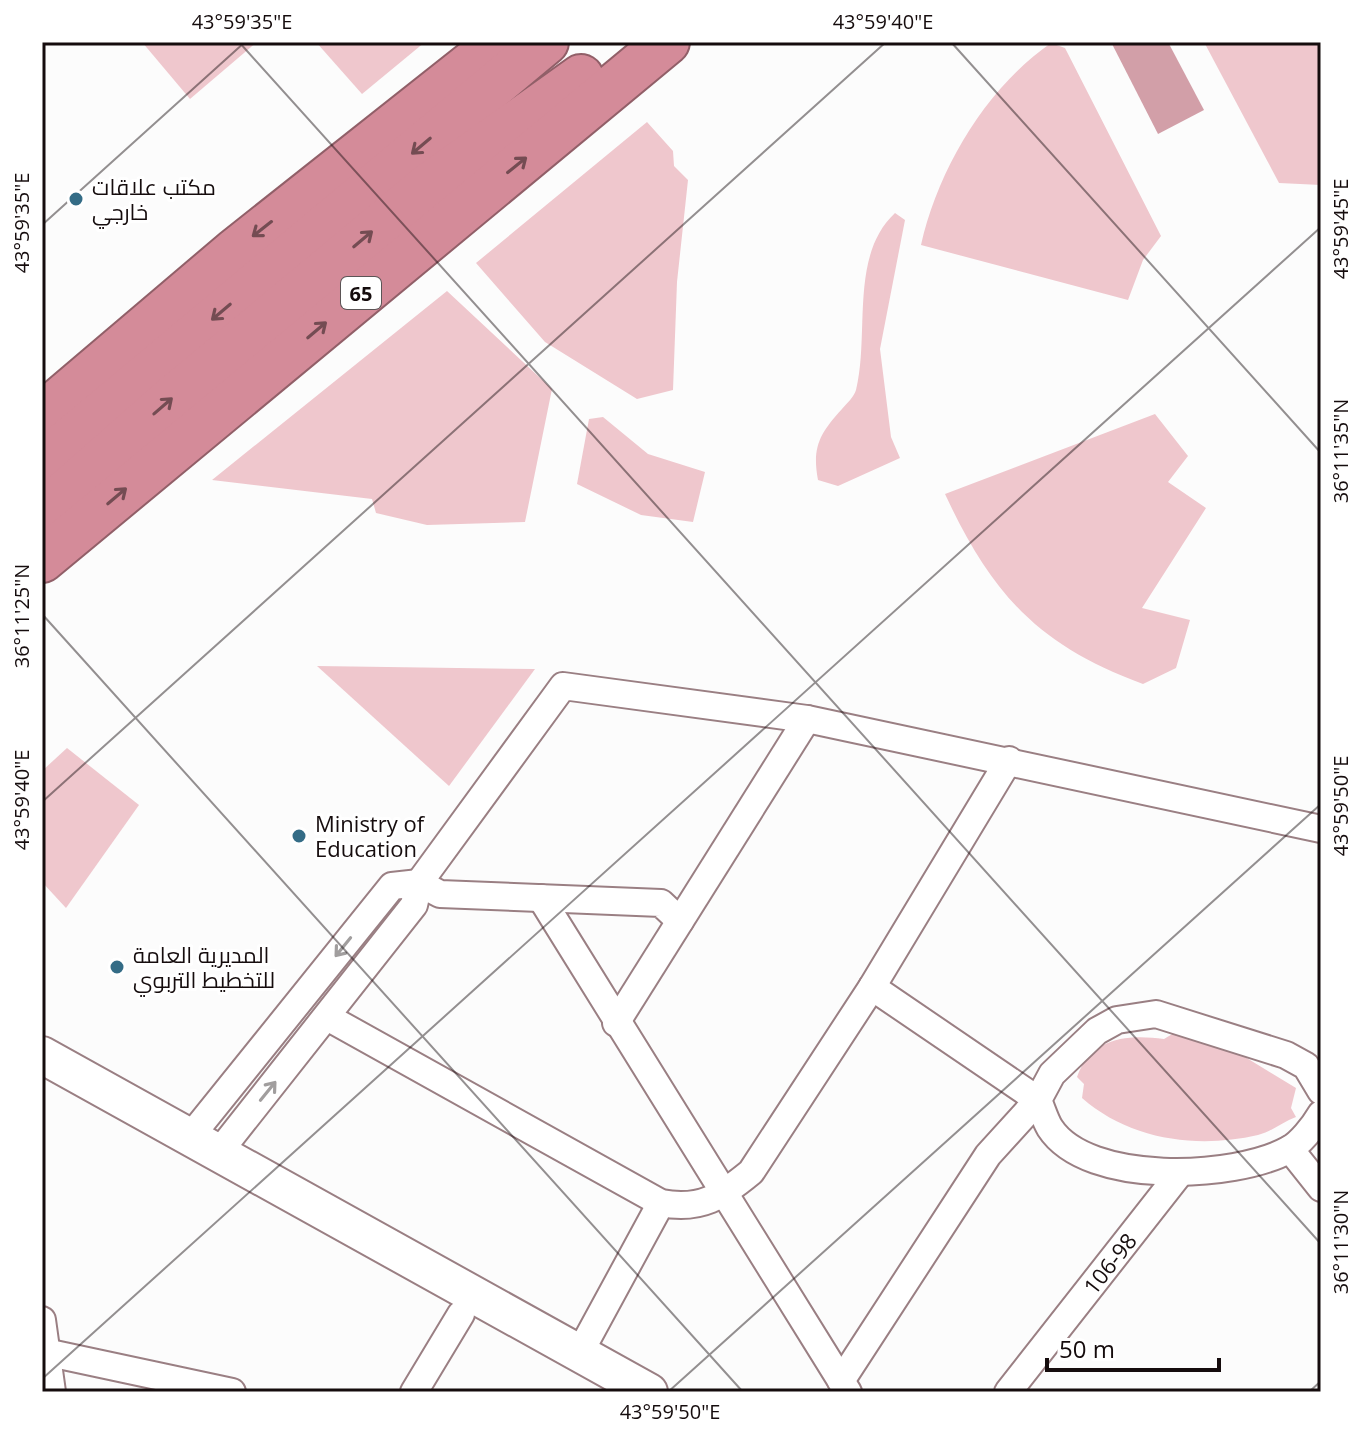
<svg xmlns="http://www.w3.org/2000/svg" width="1363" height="1434" viewBox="0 0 1363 1434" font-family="'Open Sans',Cairo,sans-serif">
<rect width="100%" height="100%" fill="#fcfcfc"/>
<g fill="#efc7cd">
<path d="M142,42H257L190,99Z"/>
<path d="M316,42H425L362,94Z"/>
<path d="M1204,42H1321V185L1279,183Z"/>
<path d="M1051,43L1065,48L1161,236L1143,260L1128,300L921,245C938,169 986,88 1051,43Z"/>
<path d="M647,122L673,151L674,166L688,180L677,282L673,390L637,399L545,342L476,263Z"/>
<path d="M895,213L905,220L880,349L891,437L900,458L838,486L818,480C812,448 819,434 842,409C847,403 854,397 856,390C870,334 849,256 895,213Z"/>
<path d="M447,291L552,389L525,522L427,525L376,513L372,499L212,480Z"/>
<path d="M1155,414L1188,456L1168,482L1206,508L1142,608L1190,620L1176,668L1143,684C1038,646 991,593 945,494Z"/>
<path d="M603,417L648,454L705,472L693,522L641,515L577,484L589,419Z"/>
<path d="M317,666L535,669L449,786Z"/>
<path d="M67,748L139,805L66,908L42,882V771Z"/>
<path d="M1179,1030L1206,1044L1232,1049L1296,1088L1291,1108L1296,1117C1282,1122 1273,1131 1258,1135C1197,1149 1130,1140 1082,1098L1084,1084L1077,1077C1091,1037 1128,1034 1164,1039Z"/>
</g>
<path fill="#d29fa8" d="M1111,42H1168L1204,110L1158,134Z"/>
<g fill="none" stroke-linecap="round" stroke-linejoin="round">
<defs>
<g id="street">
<path d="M541,898L848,1392"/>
<path d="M327,1017L661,1203C701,1211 722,1196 751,1172L872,987L1009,760"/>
<path d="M616,1023L807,719"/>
<path d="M1321,1091L1306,1066L1286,1055L1156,1014L1117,1020L1097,1031L1052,1074L1038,1100C1042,1109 1045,1120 1050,1128C1088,1186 1235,1179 1288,1150C1300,1144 1314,1126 1321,1114"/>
<path d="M190,1137L392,886L419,883L440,894L661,903L680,921"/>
<path d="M1290,1149L1321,1188"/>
<path d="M219,1152L414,905L419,883L563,686L807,719L1321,829"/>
<path d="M42,1320L52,1392"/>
<path d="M45,1352L232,1392"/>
<path d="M579,1354L661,1203"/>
<path d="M841,1381L988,1155L1038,1100L872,987"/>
<path d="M414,1392L461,1314"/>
<path id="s1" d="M1008,1392L1180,1173"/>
</g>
<path id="secondary" d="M42,1055L649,1392"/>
<g id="highway">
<path d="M42,415L235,251L499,42"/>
<path d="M42,463L546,42"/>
<path d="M42,513L169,401L428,186L581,77"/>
<path d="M42,560L667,42"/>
</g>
</defs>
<use href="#street" stroke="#9a7f83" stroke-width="30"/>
<use href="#secondary" stroke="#9a7f83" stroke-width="40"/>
<use href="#highway" stroke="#915f68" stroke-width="48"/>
<use href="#street" stroke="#fff" stroke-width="26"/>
<use href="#secondary" stroke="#fff" stroke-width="36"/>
<use href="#highway" stroke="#d48b99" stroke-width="44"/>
</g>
<defs><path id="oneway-shaft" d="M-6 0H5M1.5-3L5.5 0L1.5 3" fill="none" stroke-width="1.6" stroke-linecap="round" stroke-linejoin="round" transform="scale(2)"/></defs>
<g stroke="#744c53">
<use href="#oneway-shaft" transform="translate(421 146) rotate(140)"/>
<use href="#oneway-shaft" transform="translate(517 165) rotate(-39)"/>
<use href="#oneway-shaft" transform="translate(262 229) rotate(142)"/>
<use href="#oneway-shaft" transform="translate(363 239) rotate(-40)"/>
<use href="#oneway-shaft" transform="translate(221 312) rotate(140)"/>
<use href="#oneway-shaft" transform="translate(317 330) rotate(-40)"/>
<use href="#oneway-shaft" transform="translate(163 406) rotate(-41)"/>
<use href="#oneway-shaft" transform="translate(117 496) rotate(-40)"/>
</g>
<g stroke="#a19e9e">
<use href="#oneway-shaft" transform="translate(343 947) rotate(129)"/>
<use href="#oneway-shaft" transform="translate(268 1091) rotate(-51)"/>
</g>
<path fill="none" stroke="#150c0d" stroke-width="2" stroke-opacity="0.45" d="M239,42L1321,1244M951,42L1321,453M42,225L245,42M42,614L743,1392M42,802L886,42M42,1379L1321,227M668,1392L1321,804M1309,1392L1321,1381"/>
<g fill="#346c86" stroke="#fff" stroke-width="3">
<circle cx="76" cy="199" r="8"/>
<circle cx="299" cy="836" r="8"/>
<circle cx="117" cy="967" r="8"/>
</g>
<g text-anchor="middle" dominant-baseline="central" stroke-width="6" stroke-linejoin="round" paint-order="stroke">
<rect fill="#fff" stroke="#5b5556" stroke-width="2" x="341" y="277" width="40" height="32" rx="6"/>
<g font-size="20" font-weight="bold" fill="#150c0d">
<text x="361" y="293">65</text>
</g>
<g font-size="22" fill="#150c0d" stroke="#fff" text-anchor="start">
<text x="92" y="186">مكتب علاقات<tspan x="92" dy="25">خارجي</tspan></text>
<text x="315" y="823">Ministry of<tspan x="315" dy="25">Education</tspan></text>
<text x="133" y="954">المديرية العامة<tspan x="133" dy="25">للتخطيط التربوي</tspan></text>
</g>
<g font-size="22" fill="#150c0d" stroke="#fff">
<text stroke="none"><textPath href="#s1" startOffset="164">106-98</textPath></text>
</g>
</g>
<rect width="1363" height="1434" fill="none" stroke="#ffffff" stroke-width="88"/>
<path d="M1047 1358v12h172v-12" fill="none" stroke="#150c0d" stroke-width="4"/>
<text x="1059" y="1358" font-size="24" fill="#150c0d" stroke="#ffffff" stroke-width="6" paint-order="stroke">50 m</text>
<rect x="44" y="44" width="1275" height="1346" fill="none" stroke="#150c0d" stroke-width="3"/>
<g font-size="20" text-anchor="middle" fill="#150c0d">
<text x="242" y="29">43°59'35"E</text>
<text x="883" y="29">43°59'40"E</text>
<text transform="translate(22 223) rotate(-90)" y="7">43°59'35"E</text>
<text transform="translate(1341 229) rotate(-90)" y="7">43°59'45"E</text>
<text transform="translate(1341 451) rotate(-90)" y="7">36°11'35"N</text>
<text transform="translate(22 616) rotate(-90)" y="7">36°11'25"N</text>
<text transform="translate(22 800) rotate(-90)" y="7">43°59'40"E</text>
<text transform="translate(1341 806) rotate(-90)" y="7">43°59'50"E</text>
<text transform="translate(1341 1242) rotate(-90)" y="7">36°11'30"N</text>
<text x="670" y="1419">43°59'50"E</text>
</g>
</svg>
